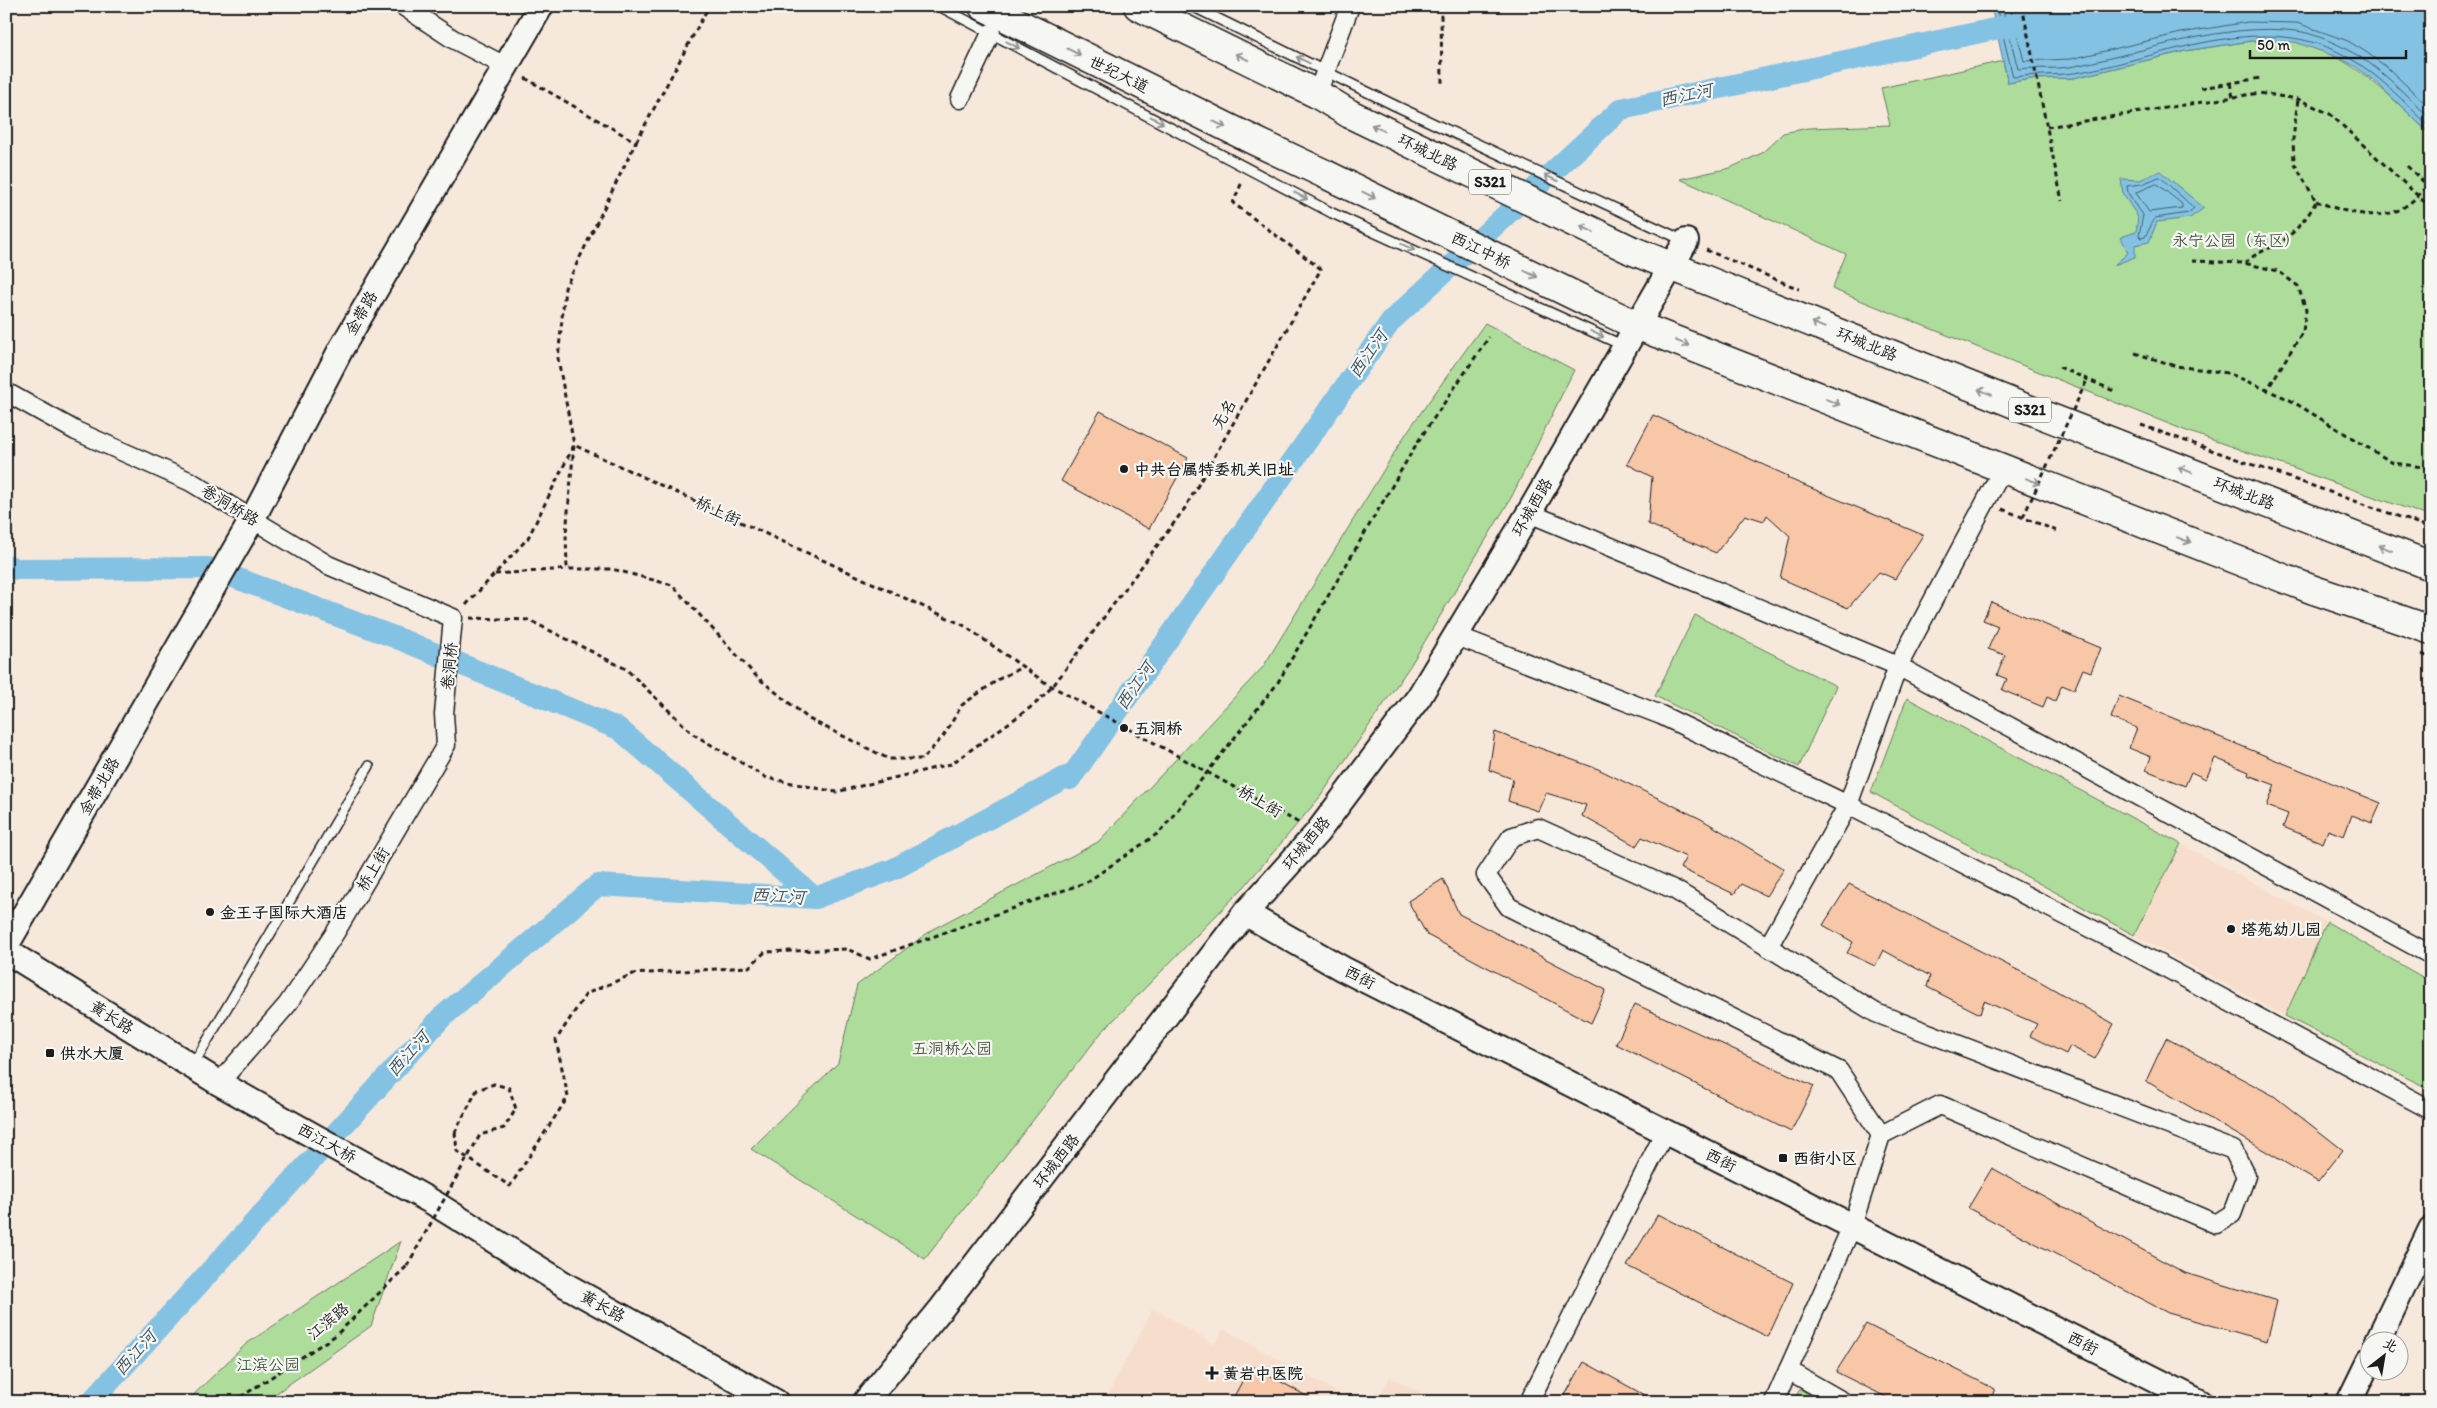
<svg xmlns="http://www.w3.org/2000/svg" width="2437" height="1408" viewBox="0 0 2437 1408" font-family="Itim,'LXGW WenKai TC',sans-serif">
<rect width="100%" height="100%" fill="#f7e8dc"/>
<filter id="ink" filterUnits="userSpaceOnUse"><feTurbulence type="fractalNoise" baseFrequency=".02" numOctaves="2"/><feDisplacementMap in="SourceGraphic" scale="10" xChannelSelector="R" yChannelSelector="G"/><feConvolveMatrix kernelMatrix="1 2 1 2 8 2 1 2 1" color-interpolation-filters="sRGB"/></filter>
<g filter="url(#ink)">
<g fill="#f7decc">
<path d="M2181,844L2327,922L2285,1016L2134,935Z"/>
<path d="M1153,1308L1214,1344L1224,1329L1355,1402H1104Z"/>
<path d="M1390,1377L1439,1402H1377Z"/>
</g>
<g fill="#aedc9b" stroke="#657c5c">
<path d="M2251,41C2265,41 2283,39 2297,42C2353,56 2390,96 2431,135V517L2184,430L1832,289L1846,254L1680,179L1730,168L1762,153L1783,133L1808,128L1890,125L1881,88L2003,61L2008,83L2030,79L2074,78L2185,51Z"/>
<path d="M1485,323L1574,370L1511,498L1410,666L1320,797L1244,887L1101,1033L925,1259L751,1149L838,1063L857,985L933,929L1098,842L1263,667L1407,432Z"/>
<path d="M1695,615L1836,686L1799,767L1655,696Z"/>
<path d="M1907,698L2181,844L2134,935L1871,792Z"/>
<path d="M2327,922L2431,982V1090L2285,1016Z"/>
<path d="M401,1241L371,1326L264,1402H186L246,1344Z"/>
<path d="M1800,1389L1821,1402H1793Z"/>
</g>
<g fill="#83c2e3" stroke="#5a8093">
<path d="M1991,6H2431V135L2377,83L2356,67L2340,58L2295,42L2251,41L2185,51L2074,78L2030,79L2008,83Z"/>
<path d="M2160,171L2204,208L2190,218L2157,222L2149,242L2135,245V257L2114,265L2128,253L2121,237L2136,232L2138,217L2123,194L2121,179L2140,180Z"/>
</g>
<g fill="none" stroke-linecap="round" stroke-linejoin="round">
<g stroke="#455e6c" stroke-width="1">
<path d="M1996,6L2013,77C2033,74 2054,76 2074,73C2161,59 2258,9 2344,55C2377,72 2404,102 2431,128"/>
<path d="M2002,6L2018,69C2037,67 2056,70 2075,66C2145,52 2223,22 2296,31C2309,32 2334,42 2346,49C2379,65 2404,94 2431,119"/>
<path d="M2010,6L2024,61L2071,59L2181,33L2248,22L2297,23L2348,41L2366,52L2389,69L2431,109"/>
<path d="M2160,177L2194,208L2188,213L2155,218L2145,237L2141,238L2139,236L2143,215L2128,193L2127,186L2142,184Z"/>
<path d="M2157,184L2182,204V208L2149,212L2136,193Z"/>
</g>
<g stroke="#83c2e3" stroke-width="22">
<path d="M6,565L17,569L209,568L397,638L619,729L815,898"/>
<path d="M91,1402L441,1018L598,885L815,898L894,869L1066,777L1070,779L1391,321L1621,109L2027,22"/>
</g>
</g>
<g fill="#f8c7a8" stroke="#1c1c1c">
<path d="M1100,411L1188,458L1149,529L1061,481Z"/>
<path d="M1653,415L1788,476L1787,478L1923,535L1895,579L1879,572L1848,608L1780,578L1790,536L1767,515L1764,521L1745,515L1716,553L1648,524L1652,477L1627,464Z"/>
<path d="M1991,602L2101,648L2091,672L2083,669L2074,690L2062,685L2055,701L2047,697L2043,707L2002,690L2007,679L1997,675L2005,655L1988,649L1998,626L1983,620Z"/>
<path d="M2119,696L2381,803L2372,823L2352,815L2344,836L2328,830L2323,843L2283,827L2288,814L2267,806L2275,785L2248,775L2249,772L2215,758L2206,779L2191,772L2185,786L2146,770L2151,757L2129,748L2137,728L2111,718Z"/>
<path d="M1495,732L1598,769L1701,819L1784,869L1766,896L1741,884L1734,894L1680,868L1686,857L1642,837L1636,846L1582,816L1586,805L1546,793L1538,811L1508,801L1513,779L1489,770Z"/>
<path d="M1443,879L1459,914L1606,990L1591,1023L1427,935L1408,901Z"/>
<path d="M1849,884L2041,982L2114,1024L2095,1059L2070,1046L2066,1054L2030,1036L2037,1024L1984,1001L1980,1014L1927,987L1930,976L1883,950L1875,966L1847,953L1853,942L1823,925Z"/>
<path d="M1635,1004L1814,1086L1791,1132L1616,1044Z"/>
<path d="M2166,1038L2274,1096L2343,1150L2318,1182L2146,1081Z"/>
<path d="M1992,1168L2185,1273L2277,1301L2267,1341L2168,1313L1968,1208Z"/>
<path d="M1658,1214L1793,1283L1768,1337L1627,1266Z"/>
<path d="M1866,1324L1995,1389L1989,1402H1896L1836,1372Z"/>
<path d="M1584,1362L1657,1402H1561Z"/>
<path d="M1251,1365L1317,1402H1231Z"/>
</g>
<g fill="none" stroke-linecap="round" stroke-linejoin="round">
<defs>
<g id="lane">
<path d="M939,6L1332,213"/>
<path d="M1192,6L1394,105"/>
<path d="M1571,322L1624,346"/>
<path d="M193,1065L369,766"/>
</g>
<g id="street">
<path d="M403,6L453,39L505,66"/>
<path d="M1317,94L1350,6"/>
<path d="M960,99L991,33"/>
<path d="M6,392L76,431L191,482L328,565L453,618L444,714L446,745L335,933L287,1005L219,1083"/>
<path d="M1529,513L1898,666L2431,955"/>
<path d="M1457,636L1661,715L1848,805L2129,948L2431,1110"/>
<path d="M1768,947L1848,805L1898,666L2003,469"/>
<path d="M1788,1370L1844,1402"/>
<path d="M1529,1402L1665,1132"/>
<path d="M1774,1402L1852,1226L1881,1135L1940,1105L2216,1224L2232,1214L2246,1176L2233,1150L1876,1013L1675,890L1538,828L1511,837L1486,875L1509,907L1839,1071L1881,1135"/>
</g>
<g id="secondary">
<path d="M1245,913L1343,969L2200,1402"/>
<path d="M6,946L253,518L341,349L541,6"/>
<path d="M6,951L219,1083L434,1203L567,1286L776,1402"/>
<path d="M2378,1340L2431,1229"/>
<path d="M865,1402L941,1309L1245,913L1317,833L1419,697L1529,513L1686,241"/>
<path d="M2349,1402L2370,1359"/>
</g>
<g id="primary">
<path d="M983,6L1255,141L1325,174"/>
<path d="M1138,6L1317,94L1350,114"/>
<path d="M1631,250L2025,408L2431,566"/>
<path d="M1598,307L1636,325L2311,589L2431,630"/>
</g>
</defs>
<use href="#lane" stroke="#1c1c1c" stroke-width="12"/>
<use href="#street" stroke="#1c1c1c" stroke-width="21"/>
<use href="#secondary" stroke="#1c1c1c" stroke-width="28"/>
<use href="#primary" stroke="#1c1c1c" stroke-width="31"/>
<g stroke="#1c1c1c" stroke-width="3" stroke-dasharray="5 4" stroke-linecap="butt">
<path d="M1439,6L1441,14L1442,83"/>
<path d="M2022,6L2062,201"/>
<path d="M525,78L636,142L565,288L558,359L574,445L566,534L567,569H612L672,585L757,677L809,719L889,759H923L944,735L962,705L999,679L1022,667"/>
<path d="M2230,83L2233,97"/>
<path d="M2201,88L2261,78"/>
<path d="M2047,127L2259,93L2298,99L2330,114L2431,208"/>
<path d="M636,142L709,6"/>
<path d="M2407,166L2431,189"/>
<path d="M2316,201C2340,211 2381,223 2404,207C2413,202 2420,193 2428,186"/>
<path d="M1706,250L1799,289"/>
<path d="M2192,261L2244,263L2278,271L2298,286L2306,310L2303,331L2267,390"/>
<path d="M2245,263C2256,252 2270,249 2283,241C2295,232 2310,215 2316,201L2294,163L2293,139L2298,99"/>
<path d="M2135,353L2176,366L2228,373L2290,400L2393,463L2431,468"/>
<path d="M2059,367L2114,391"/>
<path d="M2141,425L2431,528"/>
<path d="M2002,509L2057,531"/>
<path d="M495,574L567,569"/>
<path d="M466,605L528,538L574,445L963,625L1046,683L1299,823"/>
<path d="M470,618L529,620L626,669L693,734L767,778L836,792L951,764L1034,705L1053,686L1185,508L1321,269L1233,203L1242,182"/>
<path d="M2422,654L2431,658"/>
<path d="M455,1132L457,1151L510,1186L568,1097L556,1040L586,994L633,974L749,967L765,952L847,949L870,959L1087,882L1160,832L1277,684L1417,443L1489,337"/>
<path d="M233,1402L336,1335L407,1266"/>
</g>
<use href="#lane" stroke="#f6f6f2" stroke-width="9"/>
<use href="#street" stroke="#f6f6f2" stroke-width="18"/>
<use href="#secondary" stroke="#f6f6f2" stroke-width="24"/>
<use href="#primary" stroke="#f6f6f2" stroke-width="28"/>
<defs>
<g id="lane-bridge">
<path d="M1394,105L1674,236"/>
<path d="M1332,213L1571,322"/>
</g>
<g id="primary-bridge">
<path d="M1350,114L1631,250"/>
<path d="M1325,174L1598,307"/>
</g>
</defs>
<use href="#lane-bridge" stroke="#1c1c1c" stroke-width="12" stroke-linecap="butt"/>
<use href="#primary-bridge" stroke="#1c1c1c" stroke-width="31" stroke-linecap="butt"/>
<g stroke="#1c1c1c" stroke-width="3" stroke-dasharray="5 4" stroke-linecap="butt">
<path d="M2023,517L2087,380"/>
<path d="M407,1266L480,1135L504,1128L516,1109L509,1088L494,1084L477,1090L455,1132"/>
</g>
<use href="#lane-bridge" stroke="#f6f6f2" stroke-width="9"/>
<use href="#primary-bridge" stroke="#f6f6f2" stroke-width="28"/>
</g>
<defs><path id="oneway-shaft" d="M-6 0H5M1.5-3L5.5 0L1.5 3" fill="none" stroke-width="1.6" stroke-linecap="round" stroke-linejoin="round" transform="scale(1.25)"/></defs>
<g stroke="#949492">
<use href="#oneway-shaft" transform="translate(1013 45) rotate(28)"/>
<use href="#oneway-shaft" transform="translate(1074 52) rotate(26)"/>
<use href="#oneway-shaft" transform="translate(1242 57) rotate(-154)"/>
<use href="#oneway-shaft" transform="translate(1303 60) rotate(-154)"/>
<use href="#oneway-shaft" transform="translate(1157 120) rotate(28)"/>
<use href="#oneway-shaft" transform="translate(1219 124) rotate(26)"/>
<use href="#oneway-shaft" transform="translate(1378 128) rotate(-154)"/>
<use href="#oneway-shaft" transform="translate(1551 178) rotate(-155)"/>
<use href="#oneway-shaft" transform="translate(1369 195) rotate(26)"/>
<use href="#oneway-shaft" transform="translate(1301 196) rotate(28)"/>
<use href="#oneway-shaft" transform="translate(1587 229) rotate(-154)"/>
<use href="#oneway-shaft" transform="translate(1408 247) rotate(25)"/>
<use href="#oneway-shaft" transform="translate(1531 274) rotate(26)"/>
<use href="#oneway-shaft" transform="translate(1818 325) rotate(-158)"/>
<use href="#oneway-shaft" transform="translate(1597 334) rotate(25)"/>
<use href="#oneway-shaft" transform="translate(1682 343) rotate(22)"/>
<use href="#oneway-shaft" transform="translate(1985 392) rotate(-158)"/>
<use href="#oneway-shaft" transform="translate(1833 402) rotate(22)"/>
<use href="#oneway-shaft" transform="translate(2185 470) rotate(-159)"/>
<use href="#oneway-shaft" transform="translate(2033 481) rotate(21)"/>
<use href="#oneway-shaft" transform="translate(2184 540) rotate(21)"/>
<use href="#oneway-shaft" transform="translate(2385 548) rotate(-159)"/>
</g>
</g>
<g fill="#1c1c1c" stroke="#f6f6f2" stroke-width="2">
<circle cx="1124" cy="469" r="5"/>
<circle cx="1124" cy="728" r="5"/>
<circle cx="210" cy="912" r="5"/>
<circle cx="2231" cy="929" r="5"/>
<rect x="45" y="1048" width="10" height="10" rx="2.5"/>
<rect x="1778" y="1153" width="10" height="10" rx="2.5"/>
<path d="M1209.5 1365.5h5v5h5v5h-5v5h-5v-5h-5v-5h5z"/>
</g>
<g text-anchor="middle" dominant-baseline="central" stroke-width="4.5" stroke-linejoin="round" paint-order="stroke">
<g fill="#f6f6f2" stroke="#5d5d5c" stroke-width="1">
<rect x="1469" y="169.5" width="42" height="25" rx="4"/>
<rect x="2009" y="397.5" width="42" height="25" rx="4"/>
</g>
<g font-size="15" font-weight="bold" fill="#1c1c1c">
<text x="1490" y="182">S321</text>
<text x="2030" y="410">S321</text>
</g>
<g font-size="16" fill="#1c1c1c" stroke="#f6f6f2">
<text transform="translate(1119 74) rotate(26)">世纪大道</text>
<text transform="translate(1428 152) rotate(26)">环城北路</text>
<text transform="translate(1481 250) rotate(26)">西江中桥</text>
<text transform="translate(361 313) rotate(-60)">金带路</text>
<text transform="translate(1867 344) rotate(22)">环城北路</text>
<text transform="translate(1224 414) rotate(-60)">无名</text>
<text transform="translate(2244 493) rotate(21)">环城北路</text>
<text transform="translate(230 505) rotate(31)">卷洞桥路</text>
<text transform="translate(1532 507) rotate(-60)">环城西路</text>
<text transform="translate(718 511) rotate(25)">桥上街</text>
<text transform="translate(449 666) rotate(-85)">卷洞桥</text>
<text transform="translate(99 786) rotate(-60)">金带北路</text>
<text transform="translate(1260 801) rotate(30)">桥上街</text>
<text transform="translate(1306 843) rotate(-50)">环城西路</text>
<text transform="translate(373 869) rotate(-59)">桥上街</text>
<text transform="translate(1360 977) rotate(27)">西街</text>
<text transform="translate(112 1017) rotate(32)">黄长路</text>
<text transform="translate(327 1143) rotate(29)">西江大桥</text>
<text transform="translate(1721 1160) rotate(27)">西街</text>
<text transform="translate(1056 1161) rotate(-52)">环城西路</text>
<text transform="translate(603 1306) rotate(29)">黄长路</text>
<text transform="translate(328 1321) rotate(-39)">江滨路</text>
<text transform="translate(2083 1343) rotate(27)">西街</text>
</g>
<g font-size="16" fill="#485642" stroke="#f6f6f2">
<text x="2236" y="240">永宁公园（东区）</text>
<text x="952" y="1048">五洞桥公园</text>
<text x="268" y="1364">江滨公园</text>
</g>
<g font-size="16" font-weight="bold" fill="#1c1c1c" stroke="#f6f6f2" text-anchor="start">
<text x="1134" y="469">中共台属特委机关旧址</text>
<text x="1134" y="728">五洞桥</text>
<text x="220" y="912">金王子国际大酒店</text>
<text x="2241" y="929">塔苑幼儿园</text>
<text x="60" y="1053">供水大厦</text>
<text x="1793" y="1158">西街小区</text>
<text x="1223" y="1373">黄岩中医院</text>
</g>
<g font-size="18" font-style="italic" fill="#405662" stroke="#f6f6f2">
<text transform="translate(1686 95) rotate(-12)">西江河</text>
<text transform="translate(1368 354) rotate(-55)">西江河</text>
<text transform="translate(1135 686) rotate(-55)">西江河</text>
<text transform="translate(778 896) rotate(3)">西江河</text>
<text transform="translate(408 1054) rotate(-48)">西江河</text>
<text transform="translate(135 1353) rotate(-48)">西江河</text>
</g>
</g>
<rect width="2437" height="1408" fill="none" stroke="#f6f6f2" stroke-width="25"/>
<rect x="12" y="12" width="2412" height="1383" fill="none" stroke="#1c1c1c" stroke-width="2" filter="url(#ink)"/>
<g transform="translate(2384 1356) rotate(31)"><circle r="24" fill="#f6f6f2" stroke="#9f9f9c"/>
<path d="M0-4L9 19L0 12L-9 19Z" fill="#1c1c1c"/>
<text y="-8" font-size="14" font-weight="bold" text-anchor="middle" fill="#1c1c1c">北</text>
</g>
<path d="M2250 50v8h156v-8" fill="none" stroke="#1c1c1c" stroke-width="2.5"/>
<text x="2257" y="50" font-size="15" fill="#1c1c1c" stroke="#f6f6f2" stroke-width="4" paint-order="stroke">50 m</text>
</svg>
